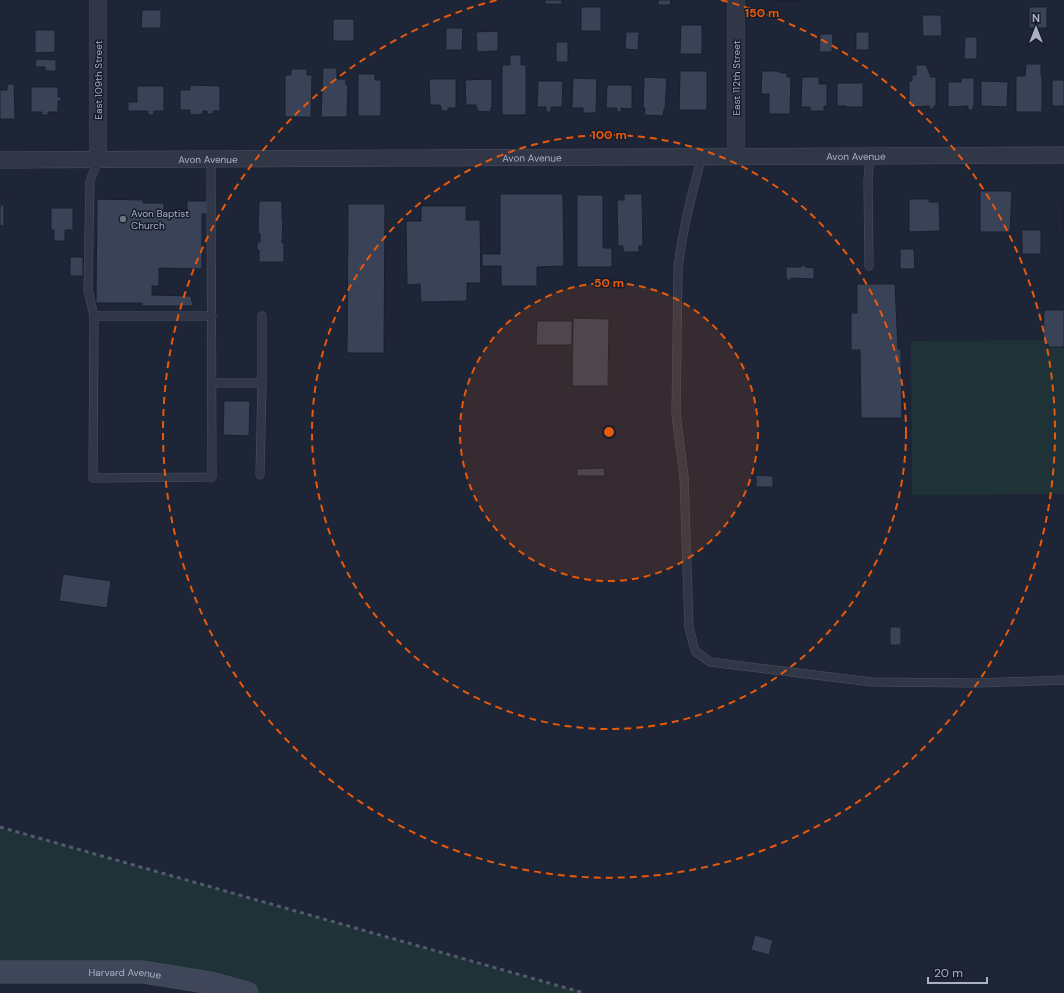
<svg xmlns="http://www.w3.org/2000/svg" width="1064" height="993" viewBox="0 0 1064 993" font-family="'DM Sans',sans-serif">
<rect width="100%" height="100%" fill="#1d2536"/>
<g fill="#1f3237">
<path d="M1064,340V494L912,495L911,341Z"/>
<path d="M0,827L584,993H247L211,983L0,972Z"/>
</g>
<g fill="#394257" stroke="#191f2d">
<rect x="545" y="0" width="17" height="4"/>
<path d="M658,0H671L670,5H658Z"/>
<rect x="778" y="0" width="19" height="1"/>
<rect x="581" y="7" width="20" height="24"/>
<rect x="1029" y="7" width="18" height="21"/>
<path d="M142,10H161V28H141Z"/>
<path d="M922,15H941L942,36H923Z"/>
<rect x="333" y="19" width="21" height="22"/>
<path d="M681,25H702V54H680Z"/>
<path d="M446,28H463L462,50H446Z"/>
<path d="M35,30H55V52L35,53Z"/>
<path d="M498,31V51L477,52L476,32Z"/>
<path d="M626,32H639L638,50L625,49Z"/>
<rect x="856" y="32" width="13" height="18"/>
<path d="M820,34H833L832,52H819Z"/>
<path d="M965,37H977V59H964Z"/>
<rect x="556" y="42" width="12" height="20"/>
<path d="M510,55H521V65H526V115H502V65H510Z"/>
<path d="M36,59L56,60V71H45V67H35Z"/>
<path d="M1026,64H1041V75H1042V112H1016V76H1025Z"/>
<path d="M916,65H926L931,77H936V106H934V109H929V106L909,107V81H912V75H916Z"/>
<path d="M323,68H337V79H346V85H348L347,117H321Z"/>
<path d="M291,69H307V75H312L311,117H285V75H291Z"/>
<path d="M680,71H707V110H679Z"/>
<path d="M762,71H780V73H787V77H791L790,114H769V94H761Z"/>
<path d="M358,74H375V80H381V116H358Z"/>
<path d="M644,77L667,78L665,109H664L663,116L644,115L645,108H643Z"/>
<path d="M802,77H819V84H827V106H824V111H810V107H801Z"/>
<path d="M573,78L597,79L596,113H583V108H572Z"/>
<path d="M961,78H974V106H973V110H968V106L948,107V82H961Z"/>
<path d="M429,79H456V108H448V111H442L440,105H430Z"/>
<path d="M492,79V108H491V112L478,111L476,105H466L465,80Z"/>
<rect x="1052" y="80" width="12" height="26"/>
<path d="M538,81H563L562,107H551V112H546V107H537Z"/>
<path d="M981,81L1008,82L1007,107L981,106Z"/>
<path d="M837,83H863V107H846V106H837Z"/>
<path d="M7,84H14L15,119H0V90H7Z"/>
<path d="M190,85L220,86V111H213V114H207V111H203V114L190,115V110H180V90H190Z"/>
<path d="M607,85H632V109L621,108V112H617V108H606Z"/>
<path d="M137,86H164V111H154V115H148V111H128V102H137Z"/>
<path d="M31,87H58V97H61V101H58V112H48V115H42V112H31Z"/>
<path d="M980,191H1012L1010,232H980Z"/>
<path d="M500,194H563L564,266L537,267V286H501V266H482V254H500Z"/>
<path d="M624,194H642L643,246H639V252H623V246H618L617,200H624Z"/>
<path d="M577,195H603V248H612V267H577Z"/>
<path d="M0,198H1V205H4V226H0Z"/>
<path d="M97,199L143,200V203H164V213H187V201H207V214H202V269L159,268V286H152V295L191,296L193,306H142V303H96Z"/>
<path d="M909,199H929V202H939L940,231L909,232Z"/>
<path d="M1063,200H1064V230Z"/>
<path d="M259,201H282V219H283L282,243L284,242V262H259V250H257V243L260,242V233L258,234Z"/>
<path d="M348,204H385L384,353H347Z"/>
<path d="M421,206H466V220H480L481,283H467V301L421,302L420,284L407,285L406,221H421Z"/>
<path d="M51,208H73V230H65V241H54V230H51Z"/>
<rect x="1022" y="230" width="19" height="24"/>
<path d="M900,249H914L915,269H900Z"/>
<rect x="70" y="257" width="13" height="19"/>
<path d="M801,265L806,266L805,267L814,268V279L791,278V280H788L786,278V267H801Z"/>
<path d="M857,284H895L898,349H901L902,418H861L860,350H851V313H857Z"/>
<path d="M1044,310H1064V347H1048V344H1043Z"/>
<path d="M573,318L609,319L608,386H572Z"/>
<path d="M537,321H572V345H536Z"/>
<path d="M224,401H250L249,436L223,435Z"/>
<path d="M604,468L605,476H577V469Z"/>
<path d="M756,475L773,476V487H756Z"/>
<path d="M63,574L111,581L107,608L59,601Z"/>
<rect x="890" y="627" width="11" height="18"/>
<path d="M755,935L773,940L769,955L751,950Z"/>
</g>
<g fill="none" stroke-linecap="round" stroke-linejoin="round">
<defs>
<g id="service">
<path d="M702,156C692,193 682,231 678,269L676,414L684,477L689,627L695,651L710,662L872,682L977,683L1064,680"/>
<path d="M98,160L90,181L88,290L94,316L93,478L212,477L211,159"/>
<path d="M869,266L868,181L870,155"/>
<path d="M94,316H212"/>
<path d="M212,383H262V316"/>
<path d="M260,475L262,383"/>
</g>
<g id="minor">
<path d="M98,0V160"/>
<path d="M736,155V0"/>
<path id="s1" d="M0,160L1064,155"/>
</g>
<g id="secondary">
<path id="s2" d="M0,972H143L211,983L247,993"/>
</g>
</defs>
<use href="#service" stroke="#4c5262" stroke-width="9"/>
<use href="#minor" stroke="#4c5262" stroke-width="17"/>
<use href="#secondary" stroke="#4c5262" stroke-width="23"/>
<use href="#service" stroke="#313747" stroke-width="8"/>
<use href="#minor" stroke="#313747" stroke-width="16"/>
<use href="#secondary" stroke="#3f465a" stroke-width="22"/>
<path stroke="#525a6e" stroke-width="3" stroke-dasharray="4 4" stroke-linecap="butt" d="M0,827L584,993"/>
</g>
<circle cx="609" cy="432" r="149" fill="#e8590c" fill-opacity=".12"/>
<g fill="none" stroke="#e8590c" stroke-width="2" stroke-dasharray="7 5">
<circle cx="609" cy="432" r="149"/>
<circle cx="609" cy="432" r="297"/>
<path d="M721 0A446 446 0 1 1 497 0"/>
</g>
<circle fill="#6b7280" stroke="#171d2b" stroke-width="1.5" cx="123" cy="219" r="4"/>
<g text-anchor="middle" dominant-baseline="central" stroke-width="3" stroke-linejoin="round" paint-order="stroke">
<g font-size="10" fill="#aab1c4" stroke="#171d2b">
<text transform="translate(736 78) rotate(-90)">East 112th Street</text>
<text transform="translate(98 80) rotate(-90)">East 109th Street</text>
<text stroke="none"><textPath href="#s1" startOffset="856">Avon Avenue</textPath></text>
<text stroke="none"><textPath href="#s1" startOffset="532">Avon Avenue</textPath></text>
<text stroke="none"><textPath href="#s1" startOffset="208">Avon Avenue</textPath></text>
<text stroke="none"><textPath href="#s2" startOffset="125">Harvard Avenue</textPath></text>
</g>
<g font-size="10" fill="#aab1c4" stroke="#171d2b" text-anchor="start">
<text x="131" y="213">Avon Baptist<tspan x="131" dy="12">Church</tspan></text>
</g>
</g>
<circle cx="609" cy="432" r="6" fill="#e8590c" stroke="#171d2b" stroke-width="2"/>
<g font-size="12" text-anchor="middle" font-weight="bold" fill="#e8590c" stroke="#171d2b" stroke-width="3" stroke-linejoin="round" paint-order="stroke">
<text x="762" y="17">150 m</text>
<text x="609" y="139">100 m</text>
<text x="609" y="287">50 m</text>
</g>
<g transform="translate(1036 28)" stroke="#171d2b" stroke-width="3" paint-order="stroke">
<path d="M0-3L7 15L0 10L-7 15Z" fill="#aab1c4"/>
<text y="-6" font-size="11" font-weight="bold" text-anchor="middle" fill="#aab1c4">N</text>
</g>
<path d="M928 977v6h59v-6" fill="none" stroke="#aab1c4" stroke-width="2"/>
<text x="934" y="977" font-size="12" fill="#aab1c4" stroke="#171d2b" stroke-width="3" paint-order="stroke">20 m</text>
</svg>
